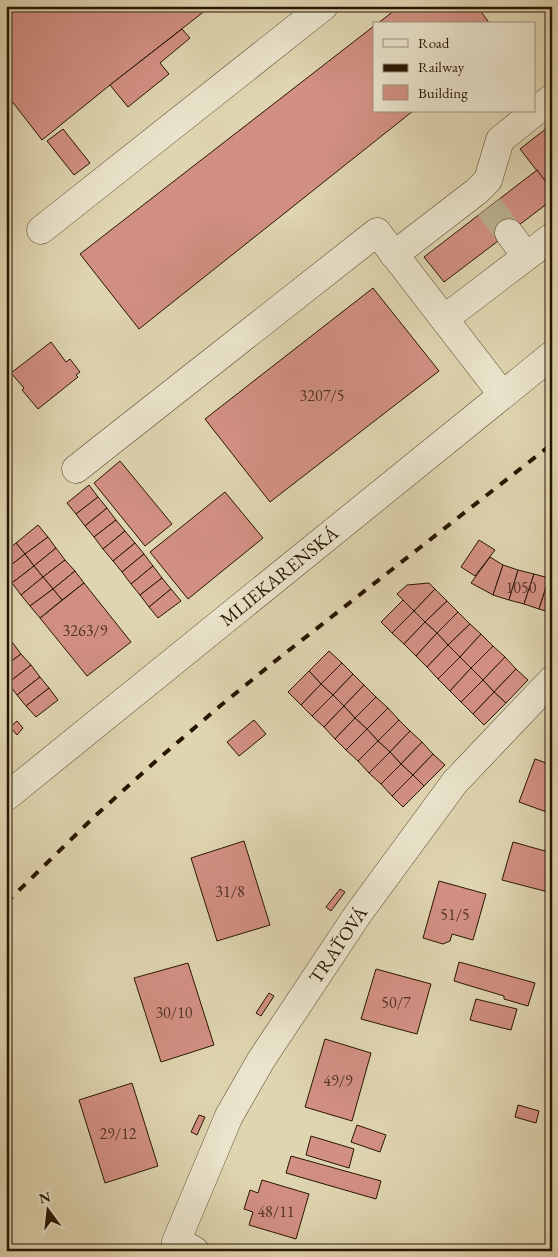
<svg xmlns="http://www.w3.org/2000/svg" width="558" height="1257" viewBox="0 0 558 1257" font-family="'EB Garamond',serif">
<rect width="100%" height="100%" fill="#dfd5b0"/>
<filter id="stains"><feTurbulence type="fractalNoise" baseFrequency=".004" numOctaves="4"/><feColorMatrix values="0 0 0 0 .2 0 0 0 0 .09 0 0 0 0 .02 0 0 0 .5 -.17"/></filter>
<radialGradient id="worn" r=".72"><stop offset=".6" stop-color="#630" stop-opacity="0"/><stop offset="1" stop-color="#630" stop-opacity=".3"/></radialGradient>
<g fill="#d29083" stroke="#281501">
<path d="M16,6H211L110,85L42,140L11,100L6,103V14Z"/>
<path d="M400,6H477L490,24H377Z"/>
<path d="M374,26V111H413L139,329L80,254Z"/>
<path d="M182,29L190,38L160,63L169,74L128,107L110,85Z"/>
<path d="M552,124V190L520,149Z"/>
<path d="M63,129L90,163L74,175L47,141Z"/>
<path d="M537,170L552,190V200L444,282L424,257Z"/>
<path d="M373,288L439,371L270,502L205,419Z"/>
<path d="M51,342L66,362L70,359L80,372L76,375L78,377L38,409L22,390L24,388L11,373Z"/>
<path d="M120,461L172,524L145,546L94,483Z"/>
<path d="M89,485L98,497L76,514L67,503Z"/>
<path d="M225,492L263,538L188,599L150,552Z"/>
<path d="M98,497L107,508L85,526L76,514Z"/>
<path d="M107,508L116,520L94,537L85,526Z"/>
<path d="M116,520L125,531L103,549L94,537Z"/>
<path d="M38,525L48,537L25,554L16,543Z"/>
<path d="M125,531L135,543L113,561L103,549Z"/>
<path d="M48,537L56,548L34,566L25,554Z"/>
<path d="M479,540L495,550L475,576L461,567Z"/>
<path d="M16,543L25,554L6,569V551Z"/>
<path d="M135,543L144,554L122,572L113,561Z"/>
<path d="M56,548L65,560L43,577L34,566Z"/>
<path d="M25,554L34,566L12,583L6,576V569Z"/>
<path d="M144,554L153,566L131,584L122,572Z"/>
<path d="M490,557L503,565L493,595L471,583Z"/>
<path d="M65,560L75,571L53,589L43,577Z"/>
<path d="M503,565L518,570L509,600L493,595Z"/>
<path d="M34,566L43,577L21,595L12,583Z"/>
<path d="M153,566L162,578L140,595L131,584Z"/>
<path d="M518,570L534,574L524,604L509,600Z"/>
<path d="M75,571L84,583L62,600L53,589Z"/>
<path d="M534,574L549,578L539,609L524,604Z"/>
<path d="M43,577L53,589L30,606L21,595Z"/>
<path d="M162,578L171,589L149,607L140,595Z"/>
<path d="M549,578L552,579V613L539,609Z"/>
<path d="M84,583L131,642L87,676L40,618Z"/>
<path d="M429,583L435,589L414,611L397,594L407,585Z"/>
<path d="M53,589L62,600L40,618L30,606Z"/>
<path d="M171,589L181,601L158,618L149,607Z"/>
<path d="M435,589L447,601L425,622L414,611Z"/>
<path d="M403,600L414,611L392,633L381,622Z"/>
<path d="M447,601L458,612L437,633L425,622Z"/>
<path d="M414,611L425,622L404,644L392,633Z"/>
<path d="M458,612L470,624L448,645L437,633Z"/>
<path d="M425,622L437,633L416,656L404,644Z"/>
<path d="M470,624L481,634L460,657L448,645Z"/>
<path d="M437,633L448,645L427,667L416,656Z"/>
<path d="M481,634L493,646L471,668L460,657Z"/>
<path d="M12,642L21,654L6,665V647Z"/>
<path d="M448,645L460,657L438,679L427,667Z"/>
<path d="M493,646L505,657L483,680L471,668Z"/>
<path d="M329,651L342,663L321,684L309,671Z"/>
<path d="M21,654L31,665L8,683L6,680V665Z"/>
<path d="M460,657L471,668L450,691L438,679Z"/>
<path d="M505,657L516,669L494,692L483,680Z"/>
<path d="M342,663L353,674L333,695L321,684Z"/>
<path d="M31,665L40,677L17,695L8,683Z"/>
<path d="M471,668L483,680L461,702L450,691Z"/>
<path d="M516,669L528,680L506,703L494,692Z"/>
<path d="M309,671L321,684L301,705L288,692Z"/>
<path d="M353,674L364,685L344,706L333,695Z"/>
<path d="M40,677L49,688L26,706L17,695Z"/>
<path d="M483,680L494,692L473,714L461,702Z"/>
<path d="M321,684L333,695L312,716L301,705Z"/>
<path d="M364,685L376,697L355,718L344,706Z"/>
<path d="M49,688L58,700L36,717L26,706Z"/>
<path d="M494,692L506,703L484,725L473,714Z"/>
<path d="M333,695L344,706L324,727L312,716Z"/>
<path d="M376,697L388,708L367,729L355,718Z"/>
<path d="M344,706L355,718L335,739L324,727Z"/>
<path d="M388,708L399,720L378,741L367,729Z"/>
<path d="M355,718L367,729L346,750L335,739Z"/>
<path d="M254,720L266,734L239,756L227,742Z"/>
<path d="M399,720L410,731L390,752L378,741Z"/>
<path d="M17,721L23,728L17,735L10,727Z"/>
<path d="M367,729L378,741L358,761L346,750Z"/>
<path d="M410,731L422,742L401,764L390,752Z"/>
<path d="M378,741L390,752L369,773L358,761Z"/>
<path d="M422,742L433,754L413,775L401,764Z"/>
<path d="M390,752L401,764L381,784L369,773Z"/>
<path d="M433,754L445,765L424,786L413,775Z"/>
<path d="M535,759L552,765V814L519,802Z"/>
<path d="M401,764L413,775L392,796L381,784Z"/>
<path d="M413,775L424,786L403,807L392,796Z"/>
<path d="M244,841L270,925L217,941L191,858Z"/>
<path d="M513,842L552,853V893L502,880Z"/>
<path d="M439,881L486,894L473,940L452,934L450,941L443,944L423,938Z"/>
<path d="M340,889L345,892L331,911L326,907Z"/>
<path d="M459,962L535,983L528,1006L504,999V996L454,981Z"/>
<path d="M188,963L214,1045L161,1062L134,978Z"/>
<path d="M376,969L431,984L417,1034L361,1019Z"/>
<path d="M269,993L274,996L261,1016L256,1013Z"/>
<path d="M476,999L517,1009L511,1030L470,1020Z"/>
<path d="M325,1039L371,1053L352,1121L305,1107Z"/>
<path d="M132,1083L158,1166L105,1183L79,1100Z"/>
<path d="M518,1105L539,1111L536,1123L515,1117Z"/>
<path d="M199,1115L205,1117L197,1135L191,1132Z"/>
<path d="M357,1125L386,1135L380,1152L351,1142Z"/>
<path d="M311,1136L354,1149L349,1168L306,1155Z"/>
<path d="M291,1156L381,1181L376,1199L286,1173Z"/>
<path d="M262,1180L309,1194L296,1239L249,1225L253,1212L244,1209L250,1190L258,1193Z"/>
</g>
<g fill="none" stroke-linecap="round" stroke-linejoin="round">
<path stroke="#baaf8d" stroke-width="28" stroke-dasharray="28 14" stroke-linecap="butt" d="M489,207L509,233"/>
<defs>
<g id="minor">
<path d="M41,230L324,6"/>
<path d="M509,233L526,256"/>
<path d="M394,255L477,191L488,180L500,140L552,98"/>
<path d="M444,319L552,237"/>
<path d="M76,469L377,232L502,394"/>
<path d="M6,797L552,355"/>
<path d="M195,1251L185,1245L176,1242L229,1116L261,1060L358,914L455,782L552,680"/>
</g>
</defs>
<use href="#minor" stroke="#56452d" stroke-width="29"/>
<use href="#minor" stroke="#eae4cc" stroke-width="28"/>
<path stroke="#281501" stroke-width="4" stroke-dasharray="9 9" stroke-linecap="butt" d="M6,903L95,816L157,760L220,706L274,662L552,444"/>
</g>
<g text-anchor="middle" dominant-baseline="central" stroke-width="4.5" stroke-linejoin="round" paint-order="stroke">
<g font-size="16" fill="#523422">
<text x="322" y="395">3207/5</text>
<text x="521" y="587">1050</text>
<text x="85" y="630">3263/9</text>
<text x="230" y="891">31/8</text>
<text x="455" y="914">51/5</text>
<text x="396" y="1002">50/7</text>
<text x="174" y="1012">30/10</text>
<text x="338" y="1080">49/9</text>
<text x="118" y="1133">29/12</text>
<text x="276" y="1211">48/11</text>
</g>
<g font-size="19" fill="#281501" stroke="#eae4cc">
<text transform="translate(279 576) rotate(-39)">MLIEKARENSKÁ</text>
<text transform="translate(338 945) rotate(-56)">TRAŤOVÁ</text>
</g>
</g>
<rect width="558" height="1257" fill="none" stroke="#dfd5b0" stroke-width="25"/>
<rect x="8" y="8" width="543" height="1242" fill="none" stroke="#281501" stroke-width="2.5"/>
<rect x="12" y="12" width="533" height="1232" fill="none" stroke="#281501"/>
<rect x="373" y="22" width="162" height="90" fill="#eae4cc" stroke="#9c917b"/>
<rect x="383" y="39" width="25" height="8" fill="#eae4cc" stroke="#9c917b"/>
<text x="418" y="48" font-size="15" fill="#281501">Road</text>
<rect x="383" y="64" width="25" height="8" fill="#281501" stroke="#9c917b"/>
<text x="418" y="72" font-size="15" fill="#281501">Railway</text>
<rect x="383" y="85" width="25" height="15" fill="#d29083" stroke="#9c917b"/>
<text x="418" y="98" font-size="15" fill="#281501">Building</text>
<g transform="translate(48 1210) rotate(345)" stroke="#eae4cc" stroke-width="4" paint-order="stroke">
<path d="M0-4L9 19L0 12L-9 19Z" fill="#281501"/>
<text y="-8" font-size="14" font-weight="bold" text-anchor="middle" fill="#281501">N</text>
</g>
<rect width="100%" height="100%" filter="url(#stains)"/>
<rect width="100%" height="100%" fill="url(#worn)"/>
</svg>
